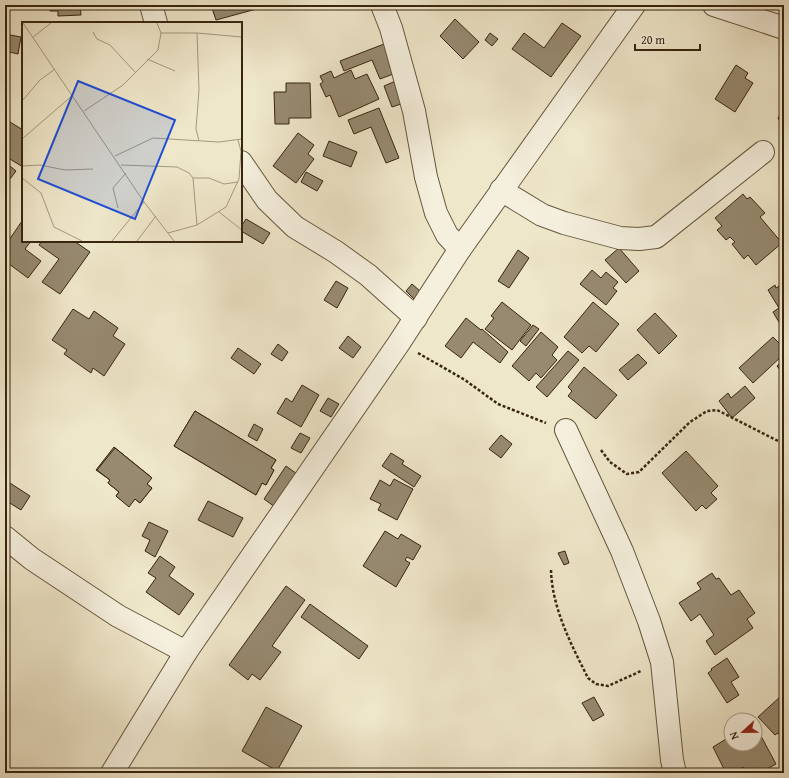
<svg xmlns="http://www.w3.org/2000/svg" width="789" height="778" viewBox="0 0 789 778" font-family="'Gentium Book Plus',serif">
<rect width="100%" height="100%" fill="#efe7ca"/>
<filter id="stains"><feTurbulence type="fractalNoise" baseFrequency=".005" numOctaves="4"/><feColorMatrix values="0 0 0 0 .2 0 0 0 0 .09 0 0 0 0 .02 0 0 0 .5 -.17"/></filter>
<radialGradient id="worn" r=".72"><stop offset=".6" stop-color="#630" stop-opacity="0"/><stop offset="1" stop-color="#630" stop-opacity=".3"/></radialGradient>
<g fill="#978a71" stroke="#372510" fill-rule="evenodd">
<path d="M49,5H80L81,15L58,16V11H50Z"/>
<path d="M211,5H259L260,8L216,20Z"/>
<path d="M749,5H768L762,14Z"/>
<path d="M455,19L479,42L463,59L440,36Z"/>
<path d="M562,23L581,36L551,77L512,49L524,33L544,48Z"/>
<path d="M490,33L498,39L492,46L485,40Z"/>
<path d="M5,34L21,37L18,54L5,51Z"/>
<path d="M384,44L396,73L380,79L372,60L344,71L340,61Z"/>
<path d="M736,65L748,73L745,78L753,83L735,112L715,99Z"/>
<path d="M351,70L355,79L367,74L379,99L339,117L330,95L326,97L320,84L323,82L320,76L331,71L334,78Z"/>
<path d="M398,80L407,102L392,107L384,86Z"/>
<path d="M286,83H310L311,118H289V124H275L274,92H286Z"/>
<path d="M784,103V121L778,119Z"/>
<path d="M379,108L399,158L386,163L371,127L354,134L348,120Z"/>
<path d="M10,122L23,130V167L5,156V131Z"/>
<path d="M298,133L314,145L308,154L314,159L296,183L273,166Z"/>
<path d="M329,141L357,152L351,167L323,156Z"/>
<path d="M5,162L16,171L10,179L5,175Z"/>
<path d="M306,172L323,181L317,191L301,182Z"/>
<path d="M743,194L747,199L750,197L765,213L760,217L782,243L756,265L748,255L744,259L732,244L735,242L730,237L726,240L717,230L722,226L715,218Z"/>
<path d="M246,219L270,233L263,244L241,231V227Z"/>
<path d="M22,221L23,241H31L25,249L41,261L28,278L5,261V246Z"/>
<path d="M42,241H74L90,252L60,294L42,282L59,259L39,245Z"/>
<path d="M619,248L639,271L626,283L605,260Z"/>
<path d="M518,250L529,258L509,288L498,281Z"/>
<path d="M592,270L601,278L606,272L618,282L613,288L617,291L606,305L580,284Z"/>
<path d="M336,281L348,288L337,308L324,300Z"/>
<path d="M784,283V329H783L773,312L779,308L768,290L775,285L776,288Z"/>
<path d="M412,284L420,291L414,299L406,291Z"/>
<path d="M502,302L531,325L512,350L485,329L494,318L491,316Z"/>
<path d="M593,302L619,324L596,352L589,346L582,353L564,337Z"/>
<path d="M73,309L89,319L94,311L118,328L113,336L125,344L104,376L93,368L91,373L64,354L67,350L52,340Z"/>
<path d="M655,313L677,336L659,354L637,330Z"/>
<path d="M466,318L481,330L482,329L508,352L500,363L473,342L461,358L445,346Z"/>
<path d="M533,325L539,329L526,346L520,341Z"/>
<path d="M541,332L558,347L552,355L557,360L541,378L536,373L529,381L512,366Z"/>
<path d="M348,336L361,347L353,358L339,348Z"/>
<path d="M773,337L784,348V354L753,383L739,368Z"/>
<path d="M278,344L288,352L282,361L271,354Z"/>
<path d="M238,348L261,364L254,374L231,358Z"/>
<path d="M568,351L579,360L547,397L536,387Z"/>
<path d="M638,354L647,363L628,380L619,370Z"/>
<path d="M784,360V375L777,366Z"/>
<path d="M584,367L617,395L596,419L568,396L572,391L568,387Z"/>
<path d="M302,385L319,395L301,427L277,413L286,398L292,402Z"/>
<path d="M745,386L755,398L732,418L719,401L728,393L731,398Z"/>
<path d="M328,398L339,404L331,417L320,411Z"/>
<path d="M195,411L276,460L271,468L274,470L266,485L262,483L256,495L174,446ZM198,431L253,464L250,469L204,442L202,445L193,440Z"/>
<path d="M195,411L276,460L271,468L274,470L266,485L262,483L256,495L174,446Z"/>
<path d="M254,424L263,429L257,441L248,436Z"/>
<path d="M300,433L310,438L301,453L291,448Z"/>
<path d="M501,435L512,444L501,458L489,449Z"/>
<path d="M114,447L151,477L147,484L152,488L140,503L135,499L129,506L116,496L119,492L108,483L110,480L96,470Z"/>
<path d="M115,448L152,478L147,484L152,488L140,503L135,499L129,507L116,496L119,492L108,483L110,480L97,470Z"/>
<path d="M686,451L718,486L711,493L717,499L706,509L702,505L696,511L662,473Z"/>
<path d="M391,453L404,461L402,464L421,476L414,487L382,466Z"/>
<path d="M286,466L297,474L275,507L264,499Z"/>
<path d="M394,479L413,489L397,520L378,510L381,504L370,499L380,480L390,486Z"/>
<path d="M10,483L30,496L21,510L5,500V490Z"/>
<path d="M208,501L243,518L233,537L198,520Z"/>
<path d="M149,522L168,531L155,557L145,551L150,540L142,536Z"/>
<path d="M385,531L398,539L401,534L421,546L413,560L407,557L405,560L410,563L396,587L363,566Z"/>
<path d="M565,551L569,563L564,565L558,553Z"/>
<path d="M160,556L175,567L169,576L194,594L179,615L146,592L156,578L148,573Z"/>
<path d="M712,573L716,579L719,578L731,595L739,590L755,613L747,619L753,628L715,655L706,641L714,635L700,614L691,621L679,603L701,589L697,583Z"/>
<path d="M286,586L305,600L272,646L281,652L260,680L252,674L248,680L229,665Z"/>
<path d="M310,604L368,646L359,659L301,617Z"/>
<path d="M727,658L739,677L731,682L739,695L727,703L708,673L712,670L711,669Z"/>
<path d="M781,696L784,699V739L778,733L775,735L758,717Z"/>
<path d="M594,697L604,715L593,721L582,703Z"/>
<path d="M266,707L302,726L277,771L242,751Z"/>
<path d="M755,725L776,764L760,773H746L743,767L732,773H726L713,747L731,736V744H755Z"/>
</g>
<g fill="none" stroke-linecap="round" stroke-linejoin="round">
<defs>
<g id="minor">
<path d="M151,5L156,23"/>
<path d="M382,5L391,28L414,111L426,177L436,213L447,235L460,249"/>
<path d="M714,5L784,28"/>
<path d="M241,162L267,200L295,227L336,252L368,275L416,318"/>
<path d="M501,190L542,215L564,223L620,238L639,239L656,237L763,152"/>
<path d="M566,430L622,551L649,621L662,662L672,760L675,773"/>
<path d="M5,537L32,559L118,616L186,652"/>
<path d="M112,773L186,652L399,343L460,249L634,5"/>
</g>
</defs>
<use href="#minor" stroke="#65563e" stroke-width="24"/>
<g stroke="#372510" stroke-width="2.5" stroke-dasharray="3 2" stroke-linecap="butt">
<path d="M418,353L465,380L498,404L546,423"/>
<path d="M601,450L610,462L627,474L639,472L690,422L707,411L717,410L784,444"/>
<path d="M551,570C552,608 571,644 588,678L596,684L608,686L641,671"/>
</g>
<use href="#minor" stroke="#f5efdd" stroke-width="22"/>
</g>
<g transform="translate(22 22)">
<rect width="220" height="220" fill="#efe7ca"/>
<path fill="none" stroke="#a59980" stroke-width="1" d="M1,1L122,180L152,219M71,10L75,17L88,23L113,50M139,11H175L220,15M175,11L177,68L174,107L177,119M11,15L29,1M125,37L153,49M0,79L18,58L33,47M62,89L101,63L136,28L139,11L135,1M0,117L51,73M93,134L131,116L197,120L220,117M99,143L155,145L167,151L171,156L175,203M0,144L18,143L43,148L71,147M0,156L19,171L32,205L60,219M171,156H187L202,162L216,160M96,186L91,166L104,151M197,190L220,208M146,211L175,203L204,185L217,157L219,129L216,118M90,219L122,180M115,219L134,194"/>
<path fill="#1d4ed8" fill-opacity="0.15" stroke="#1d4ed8" stroke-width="2" d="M56,59L153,98L113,197L16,157Z"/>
<rect width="220" height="220" fill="none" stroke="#372510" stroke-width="2"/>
</g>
<rect width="789" height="778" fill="none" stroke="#efe7ca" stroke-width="20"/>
<rect x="6" y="6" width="777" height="766" fill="none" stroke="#372510" stroke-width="2"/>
<rect x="10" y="10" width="769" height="758" fill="none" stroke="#372510"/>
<g transform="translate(743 732) rotate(248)"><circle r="19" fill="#f5efdd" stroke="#a99e8b"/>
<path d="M0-3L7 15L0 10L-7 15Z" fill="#8f2418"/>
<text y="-6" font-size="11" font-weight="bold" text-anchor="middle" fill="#372510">N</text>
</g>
<path d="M635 44v6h65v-6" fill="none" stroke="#372510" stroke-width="2"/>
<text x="641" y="44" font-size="12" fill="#372510" stroke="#f5efdd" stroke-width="3" paint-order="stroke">20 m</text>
<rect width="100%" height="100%" filter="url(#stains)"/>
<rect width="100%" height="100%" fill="url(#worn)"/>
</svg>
